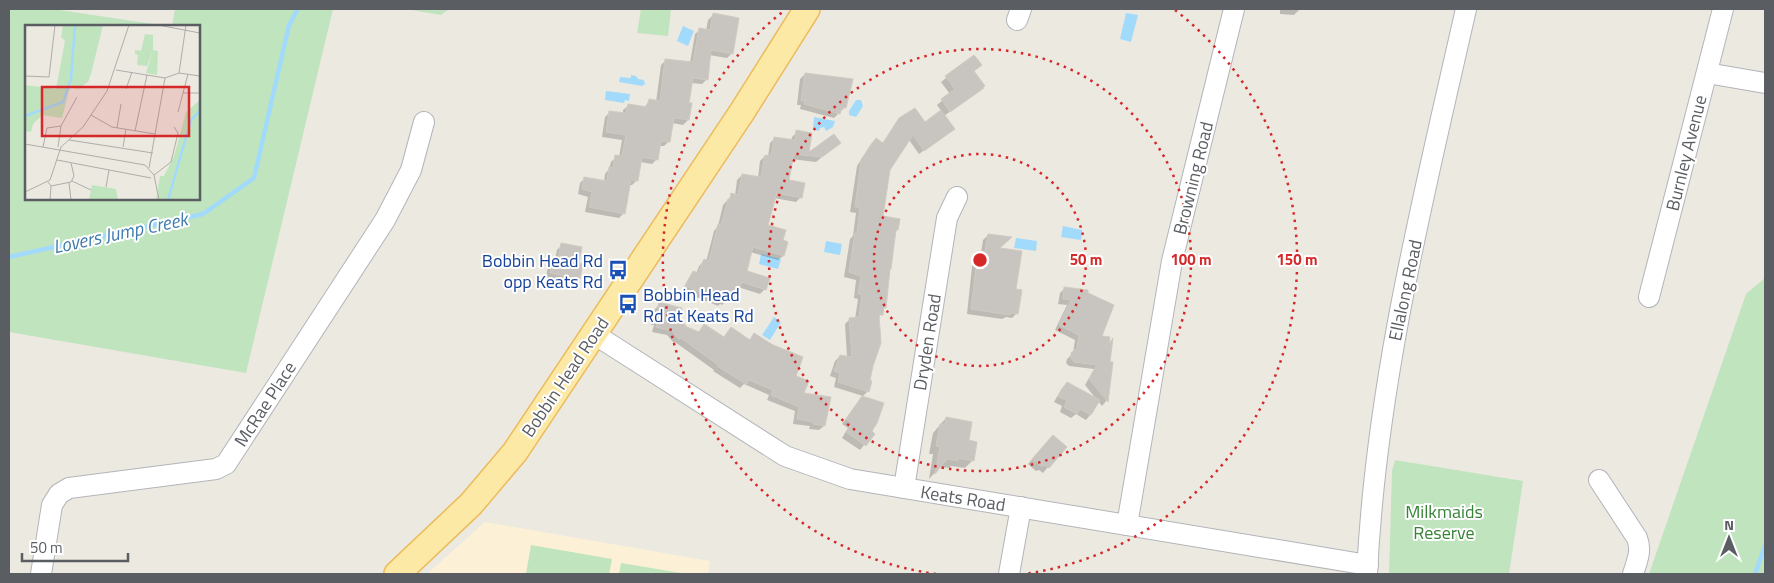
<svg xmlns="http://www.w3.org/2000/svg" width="1774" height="583" viewBox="0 0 1774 583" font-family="'Titillium Web',sans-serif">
<rect width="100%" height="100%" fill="#ece9e1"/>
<path fill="#fcf1d6" d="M485,522L710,561L708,574H427Z"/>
<g fill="#c0e4be">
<path d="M9,9H53L166,26H26V199H199V26H172L175,9H333L246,373L9,332Z"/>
<path d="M406,9H449L441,15Z"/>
<path d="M641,9H671L668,36L637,33Z"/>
<path d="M1765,278V574H1649L1746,294Z"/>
<path d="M1395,460L1523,481L1509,574H1389L1392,471Z"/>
<path d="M531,545L612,559L609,574H526Z"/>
<path d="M621,563L687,574H619Z"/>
</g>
<g fill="#a2dafc">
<path d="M1126,13L1138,15L1131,42L1120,39Z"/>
<path d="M683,26L694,31L688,46L677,41Z"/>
<path d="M631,75L636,76L638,79L644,80L645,84L642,86L619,82L620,77L631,78Z"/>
<path d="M606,91L630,94L629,101L625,100L624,103L605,100Z"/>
<path d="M856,100H861L863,106L856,117L849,115V111Z"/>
<path d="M814,117L835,121L833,127L826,131L824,127L820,128L819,131L813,129Z"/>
<path d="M1063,226L1082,230L1081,240L1061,237Z"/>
<path d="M1016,238L1037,241L1036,251L1014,248Z"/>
<path d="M826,241L842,244L840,255L824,252Z"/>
<path d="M761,254L781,259L778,269L759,264Z"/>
<path d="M774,317L781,322L770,340L762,335Z"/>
</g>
<g fill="#0003">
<path d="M1280,9H1300L1294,15L1280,14Z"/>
<path d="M713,15L732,53L727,58L709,55L707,79L702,84L691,83L688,104V120L683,125L672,123L669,141L664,146H659L657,159L652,164L640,162L637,180L632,185H629L624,213L619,218L585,212L588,197L578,194L580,183L585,178L604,182L605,174L609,169L611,162L616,157H619L622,140L602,137L605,117L610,112L623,114V110L628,106L644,108L649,101L656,102L661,65L666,60L690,63L695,34L700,30L706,31L708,20Z"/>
<path d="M974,56L973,72L983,88L944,116L948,133L919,154L909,140L888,170L882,217L897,230L895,232L888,271L884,307L882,309L881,314L878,318L868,391L863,396L834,387L836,378L830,376L835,361L840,356L847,357L845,324L850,319H855L858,299L854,298L856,280L844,277L850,239L853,236L856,213L850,212L857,166L871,144L876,139L882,144L895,125L925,124L942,112L937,105L950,94L941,82Z"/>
<path d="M805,74L845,107L834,118L800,109L801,105H797L800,79Z"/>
<path d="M797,132L807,155L839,143L816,162L791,159L788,181L801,197L796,202L774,198L767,226L781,241L783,256L778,260L750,252L746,272L765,289L760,294L738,287L734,296L729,301L727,300L722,305L720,304L718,306L682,291L689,278L694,273L696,274L699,266L704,261L706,262L714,231L718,226L723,205L732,195L735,196L737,180L742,175L758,178L760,161L765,156L768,157L770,143L775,138L791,141L792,137Z"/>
<path d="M988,235L998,249L1015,290L1017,313L1012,318L1006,317L1002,319L967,314L973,257L978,252L981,253L983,240Z"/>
<path d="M562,245L577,264L579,278L574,283L546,278L548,265L555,260L557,250Z"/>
<path d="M1065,288L1107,345L1111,341L1108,363H1112L1106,401L1102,406L1098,401L1090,415L1086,420L1076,414L1071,418L1060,412L1062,406L1054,402L1062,388L1067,383L1097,400L1085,385L1094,369L1069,366L1066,363L1067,359L1073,353L1075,340L1055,330L1067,305L1058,304L1060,293Z"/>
<path d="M660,304L678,318L686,328L698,333L705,325L723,338L731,328L749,340L754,334L795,376L803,394L824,426L819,430L809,429L810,426L793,424L795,411L767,400L769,395L744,384L740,388L713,371L714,370L675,342L674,343L667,335L652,332L654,325H651L655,309Z"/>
<path d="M862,397L870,432L873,434L860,450L842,438L848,428L842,424Z"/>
<path d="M946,418L973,460L965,468L951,466L949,468L940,467L929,479L933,454H929L933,433Z"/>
<path d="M1048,441L1065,447L1043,473L1039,470L1036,471L1028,464Z"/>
</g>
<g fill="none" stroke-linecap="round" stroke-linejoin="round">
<g stroke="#a2dafc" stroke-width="4.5">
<path d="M9,257L203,214L254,178L289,25L298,9"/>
<path d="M1755,574L1765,546"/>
</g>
</g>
<g fill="#c8c4bf" stroke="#d1cac0">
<path d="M713,13L739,18L733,54L711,50L708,80L693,78L689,103H692L689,120L674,118L670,142L661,141L658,160L642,157L638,181L631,180L625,214L589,207L592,192L582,189L584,177L607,181L609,167L613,168L615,155L622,156L626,135L606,132L609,111L626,113L628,104L647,107L649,99L660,101L665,59L693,62L699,28L710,30Z"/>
<path d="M974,55L982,65L974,71L985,86L983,87L984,88L950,112L941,99L955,89L945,76Z"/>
<path d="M805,73L853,79L846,108L842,107L840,114L804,104L805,100L801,101Z"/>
<path d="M915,108L925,122L941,110L955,129L924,151L913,135L890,170L883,216L900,219L898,230H896L891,269H890L886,308L884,307L883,315H879L881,343L873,366L870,380L872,381L869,392L838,382L840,373L834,371L840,355L852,357L849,318L859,317L862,294H858L861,276L849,272L855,233H857L860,208L855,207L861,160L876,138L883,143L899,118Z"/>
<path d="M796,130L812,133L809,152L834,134L841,143L822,157L794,154L789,180L805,183L802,198L777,193L768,225L786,230L783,240L788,242L784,256L753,247L747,271L770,278L766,290L742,282L735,297L730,295L728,301L725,300L724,301L685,286L693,271L698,273L704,259L709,261L718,224L721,225L728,199H730L731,193L738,195L742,174L761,177L765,155L771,156L774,137L795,140Z"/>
<path d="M988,234L1012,237L1000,248L1022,251L1016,289L1022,290L1018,314L1012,313L1009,315L971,309L978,251L985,252Z"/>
<path d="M561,243L582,247L579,263L583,264L580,279L550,273L553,259H558Z"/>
<path d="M1064,287L1088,290V293L1114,305L1102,336L1110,337L1109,344L1113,338L1110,362H1113L1108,402L1089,379L1097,365L1074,362L1071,358V353L1077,348L1079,335L1059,325L1071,300L1063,299Z"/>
<path d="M659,302L682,308L679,318L687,327L699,332L704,324L724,337L731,327L750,340L754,333L773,345L803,357L796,376L809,381L804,393L831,397L825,426L813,424L814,422L797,419L799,407L771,395L773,390L749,380L746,384L717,366L718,365L681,338L679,339L672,331L656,327L658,321L655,320Z"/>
<path d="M1067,382L1100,400L1091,415L1080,409L1077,414L1064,407L1067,401L1058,396Z"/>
<path d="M862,396L884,403L877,423L872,431L875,434L866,446L846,432L852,423L846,419Z"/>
<path d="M946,417L972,422L969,440L977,442L974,461L958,458V461L947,459L935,474L940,447L936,446L940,424H945Z"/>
<path d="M1053,435L1067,447L1049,468L1045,465L1041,466L1032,459Z"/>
</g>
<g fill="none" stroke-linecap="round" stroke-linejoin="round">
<defs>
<g id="minor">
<path d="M1017,20L1021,9"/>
<path d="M1707,73L1765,83"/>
<path d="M1649,297L1723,9"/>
<path d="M594,334L785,456L850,479L1368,565"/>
<path d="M1599,480L1637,538C1642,551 1637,561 1633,574"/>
<path d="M904,488L947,218L957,197"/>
<path d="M1127,525L1172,261L1234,9"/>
<path d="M41,574L52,505L59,494L69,488L216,469L226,464L385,220L411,170L424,122"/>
<path d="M1009,574L1021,507"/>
<path d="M1367,574C1376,383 1424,195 1466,9"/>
</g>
<path id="major" d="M397,574L471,504L515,452L742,112L807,9"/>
</defs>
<use href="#minor" stroke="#b2b5b9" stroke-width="22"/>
<use href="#major" stroke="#ecbb5a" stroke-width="28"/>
<use href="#minor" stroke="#fff" stroke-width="20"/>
<use href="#major" stroke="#fce9a6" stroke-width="25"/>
</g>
<g fill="none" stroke="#d62828" stroke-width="2.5" stroke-dasharray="2.5 5">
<circle cx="980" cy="260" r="106"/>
<circle cx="980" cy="260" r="211"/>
<path d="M936 574A317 317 0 0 1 785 10M1175 10A317 317 0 0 1 1024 574"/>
</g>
<defs>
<symbol id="bus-bare" viewBox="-9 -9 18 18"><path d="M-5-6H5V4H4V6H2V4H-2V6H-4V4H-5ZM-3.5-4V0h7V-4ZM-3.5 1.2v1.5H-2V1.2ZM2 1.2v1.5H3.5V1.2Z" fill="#1a4fb4" stroke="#fff" stroke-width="2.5" paint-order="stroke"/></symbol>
</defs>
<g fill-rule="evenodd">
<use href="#bus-bare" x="604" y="256" width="28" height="28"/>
<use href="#bus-bare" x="614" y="290" width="28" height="28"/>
</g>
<g text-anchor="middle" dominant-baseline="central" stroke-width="4" stroke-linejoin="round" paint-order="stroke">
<g font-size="18" fill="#5a5e62" stroke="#fff">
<text transform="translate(1686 153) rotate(-76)">Burnley Avenue</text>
<text transform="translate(1193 178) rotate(-76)">Browning Road</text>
<text transform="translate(1405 290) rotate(-78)">Ellalong Road</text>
<text transform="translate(927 342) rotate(-81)">Dryden Road</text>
<text transform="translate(565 377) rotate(-56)">Bobbin Head Road</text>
<text transform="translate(265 404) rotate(-57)">McRae Place</text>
<text transform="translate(963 498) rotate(9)">Keats Road</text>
</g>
<g font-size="18" fill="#164399" stroke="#fff" text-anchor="end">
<text x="603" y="260">Bobbin Head Rd<tspan x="603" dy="21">opp Keats Rd</tspan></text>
<text x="643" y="294" text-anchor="start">Bobbin Head<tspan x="643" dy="21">Rd at Keats Rd</tspan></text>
</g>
<g font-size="18" fill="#388337" stroke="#fff">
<text x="1444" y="511">Milkmaids<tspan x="1444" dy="21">Reserve</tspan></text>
</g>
<g font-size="19" font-style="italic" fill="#407bad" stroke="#fff">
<text transform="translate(120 232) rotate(-12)">Lovers Jump Creek</text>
</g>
</g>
<g transform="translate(25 25)">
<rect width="175" height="175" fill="#ece9e1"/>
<path d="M38,0H78L66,49L63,57L53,64L45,62L37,93L17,90L8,99L6,107L0,106V60L31,64L40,16L36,12ZM128,2V25L133,26L132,50L121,48L128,25L122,41L112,40L113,30L110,29V25L116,26L120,9L128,10ZM175,75V175H131L135,151H139L149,131L161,87ZM67,160L91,164L93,175H64Z" fill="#c0e4be"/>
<path fill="none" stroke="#a2dafc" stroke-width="2.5" d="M0,91L38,77L46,54L50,0M143,175L166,95L175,86"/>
<path fill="none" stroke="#aeadaa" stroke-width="1" d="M133,0L175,8M91,45L140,53L154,48L175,51M154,48L161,0M0,51L24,52L30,0M101,64L107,47M158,68H174M153,87L163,49M66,90L87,102L130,109M92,103L96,79M110,106L122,50M44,115L128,128M0,119L120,140L129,150L134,175M18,122L22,103L36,101L52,72M33,122L36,101M98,122L101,104M32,135L126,153M124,143L140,53M129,150L146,137L153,108L149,102M47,156L66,165M23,157L26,161L25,175M44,158L46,175M26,161L46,157L49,151L46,138M81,162L84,145M0,167L25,155L36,122L58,102L82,66L104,0"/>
<path fill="#d62828" fill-opacity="0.15" stroke="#d62828" stroke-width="2.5" d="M17,62H164V111H17Z"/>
<rect width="175" height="175" fill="none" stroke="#5a5e62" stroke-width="2.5"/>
</g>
<circle cx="980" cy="260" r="8" fill="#d62828" stroke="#fff" stroke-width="2.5"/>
<g font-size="15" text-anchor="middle" font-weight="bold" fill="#d62828" stroke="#fff" stroke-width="4" stroke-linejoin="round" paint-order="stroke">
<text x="1086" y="265">50 m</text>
<text x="1191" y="265">100 m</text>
<text x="1297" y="265">150 m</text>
</g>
<rect width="1774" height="583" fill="none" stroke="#5a5e62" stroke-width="20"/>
<g transform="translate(1729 538)" stroke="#ffffff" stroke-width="4" paint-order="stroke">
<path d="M0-4L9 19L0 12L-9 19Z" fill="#5a5e62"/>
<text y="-8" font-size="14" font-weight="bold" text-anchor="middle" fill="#5a5e62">N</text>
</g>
<path d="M22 553v8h106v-8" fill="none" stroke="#5a5e62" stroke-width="2.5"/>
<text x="30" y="553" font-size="15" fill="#5a5e62" stroke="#ffffff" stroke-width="4" paint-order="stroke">50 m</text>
</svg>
